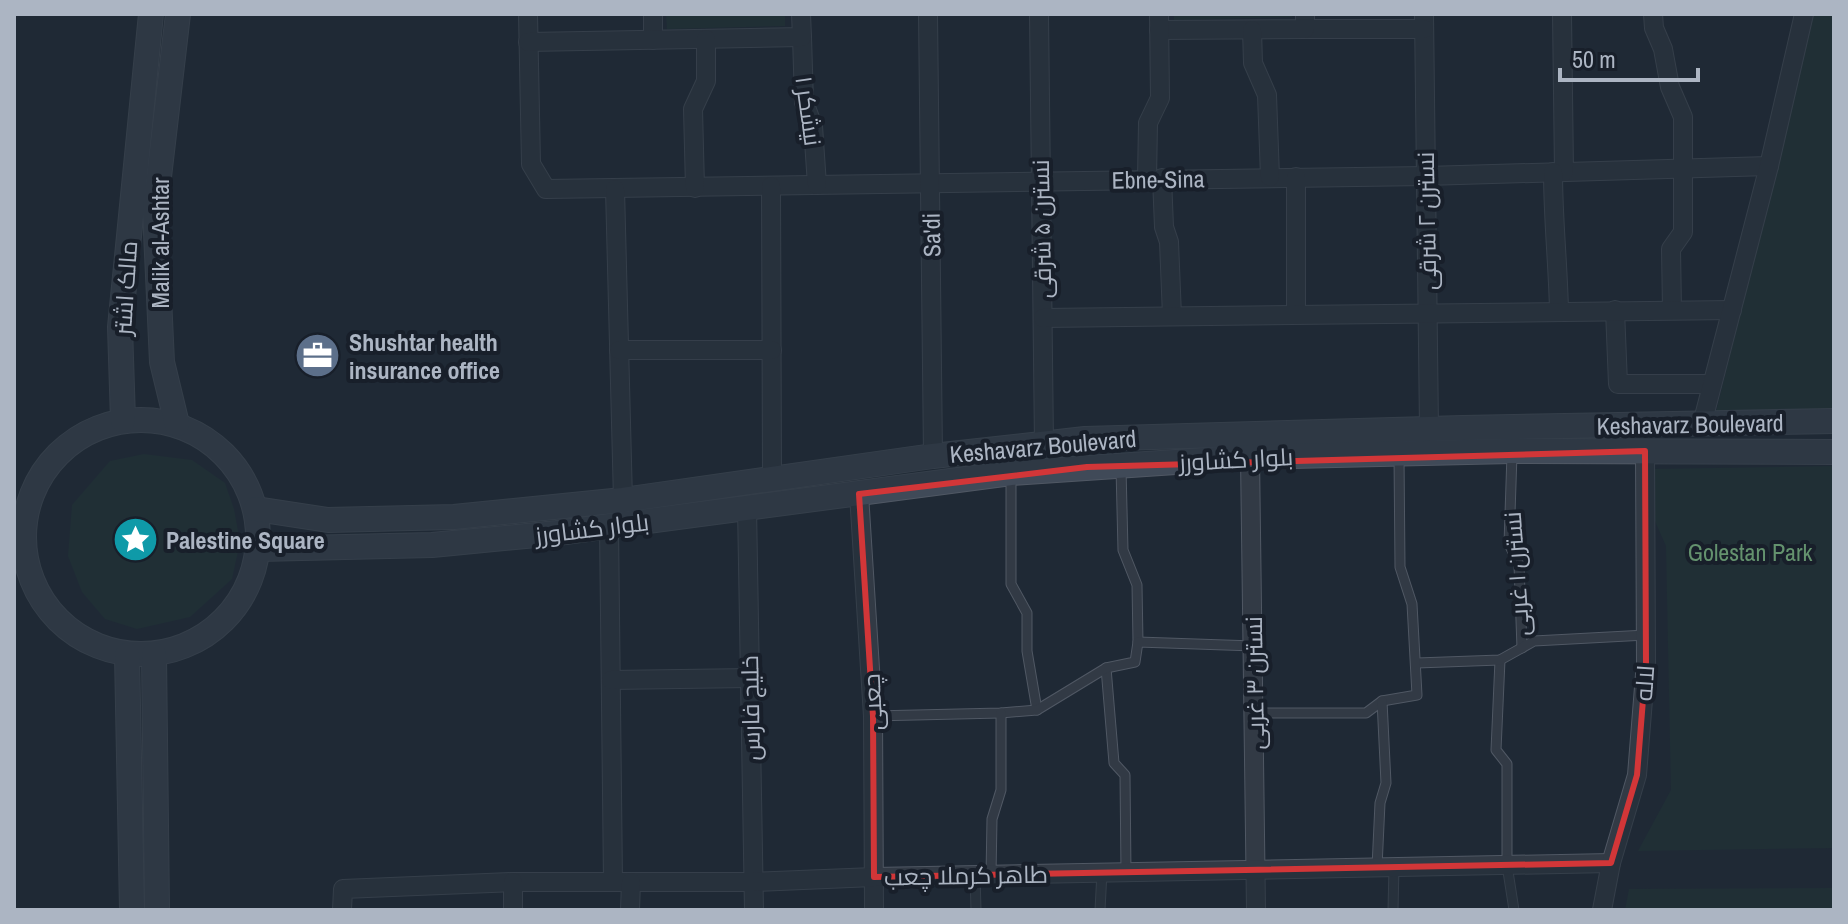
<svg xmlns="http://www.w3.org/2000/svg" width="1848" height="924" viewBox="0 0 1848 924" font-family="'Archivo Narrow',Cairo,sans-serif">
<rect width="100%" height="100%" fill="#1f2935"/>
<!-- green -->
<g fill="#223637">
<path d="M666,14H785V26L667,29Z"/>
<path d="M1174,14H1292V17L1174,20Z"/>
<path d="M1814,14H1834V409L1716,412Z"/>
<path d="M144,454L192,460L225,483L234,509L240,542L232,579L190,617L137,629L105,619L82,592L68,556L72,505L110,461Z"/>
<path d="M1834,466V848L1638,851L1671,790L1666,546L1651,512V469Z"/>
<path d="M1834,888V910H1625L1629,889Z"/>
</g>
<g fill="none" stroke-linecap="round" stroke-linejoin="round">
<defs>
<g id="lane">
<path d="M1512,454L1509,544L1519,565L1522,648"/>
<path d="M1121,468L1123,550L1137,585L1138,642"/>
<path d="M1011,474V584L1027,613V651L1037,710"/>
<path d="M1500,660L1496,750L1507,764V865L1514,910"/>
<path d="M1417,663L1500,660L1534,641L1646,635"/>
<path d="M1106,668L1114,763L1125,775L1126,872"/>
<path d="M1255,713H1366L1382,701L1417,695L1412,604L1400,567L1399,456"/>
<path d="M873,716L1001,713L1037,710L1106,668L1135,662L1138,642L1254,646"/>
<path d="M1377,867L1380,803L1386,783L1382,701"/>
<path d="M975,875L976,910"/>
<path d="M991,875L992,819L1001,790V713"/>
<path d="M1100,910L1102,872"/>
<path d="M1393,910L1394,867"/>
</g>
<g id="street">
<path d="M528,14L531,164L546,189L1426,176L1769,166"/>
<path d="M653,14V40"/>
<path d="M928,14L933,456"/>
<path d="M1039,14L1044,444"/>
<path d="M1424,14L1429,429"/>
<path d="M1562,14L1564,172"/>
<path d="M1653,14L1654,28L1663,49L1670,87L1683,117V232L1671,249L1672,310"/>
<path d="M1305,29H1424"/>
<path d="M1159,30L1305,29V14"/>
<path d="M1252,30L1253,63L1267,95L1270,177"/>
<path d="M802,37L804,102L813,126L817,185"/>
<path d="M528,42L802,37L801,14"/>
<path d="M1553,172C1553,219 1558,264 1559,311"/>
<path d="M1296,177V314"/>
<path d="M1162,178L1164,227L1169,242L1172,316"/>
<path d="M1147,179L1148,123L1160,98L1159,14"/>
<path d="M771,186L772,479"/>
<path d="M695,188L693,109L706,81V39"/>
<path d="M615,189L623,500"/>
<path d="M1615,310L1618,384H1712"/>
<path d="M1043,318L1732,310"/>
<path d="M619,350H772"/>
<path d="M1702,424L1769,166L1804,14"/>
<path d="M1250,457L1256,910"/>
<path d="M859,494L873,716L874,910"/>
<path d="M747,507L754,910"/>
<path d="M609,526L613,882"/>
<path d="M611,680L750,678"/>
<path d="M342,910L343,889L513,882H753L874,877L1611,863"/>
<path d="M513,910V882"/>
<path d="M630,910L631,882"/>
<path d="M1602,910L1611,863L1637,775L1646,662L1645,451"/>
</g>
<g id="secondary">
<circle cx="141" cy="537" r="117"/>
<path d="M123,420L120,327L151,14"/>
<path d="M177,424L162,362L155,211L178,14"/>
<path d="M256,509L328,520L454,517L623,500L933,456L1085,439L1463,428L1834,421"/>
<path d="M259,549L432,545L557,533L1011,473L1250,457L1512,451L1834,452"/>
<path d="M127,655L132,910"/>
<path d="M154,655L157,910"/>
</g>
</defs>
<!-- lane casing -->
<use href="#lane" stroke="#505864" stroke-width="11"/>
<!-- street casing -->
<use href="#street" stroke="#505864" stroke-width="20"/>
<!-- secondary casing -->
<use href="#secondary" stroke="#505864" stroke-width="26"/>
<!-- lane -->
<use href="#lane" stroke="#323a45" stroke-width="9"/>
<!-- street -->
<use href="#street" stroke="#323a45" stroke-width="18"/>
<!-- secondary -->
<use href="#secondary" stroke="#404a58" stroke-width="24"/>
</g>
<!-- marked area -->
<path d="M0 0H1848V924H0ZM1645,451L1646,662L1637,775L1611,863L874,877L873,716L859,494L1087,467Z" fill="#1f2935" fill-opacity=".55" fill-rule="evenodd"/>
<path fill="none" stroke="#d23638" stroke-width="6" stroke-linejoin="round" d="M1645,451L1646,662L1637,775L1611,863L874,877L873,716L859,494L1087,467Z"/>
<!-- icons -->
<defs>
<symbol id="office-disc" viewBox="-11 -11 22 22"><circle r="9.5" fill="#5c6f8a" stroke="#181f2a"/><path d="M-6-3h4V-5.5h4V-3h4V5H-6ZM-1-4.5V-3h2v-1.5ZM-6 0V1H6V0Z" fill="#fff"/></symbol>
<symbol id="sight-disc" viewBox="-11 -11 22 22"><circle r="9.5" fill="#0f9aa8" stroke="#181f2a"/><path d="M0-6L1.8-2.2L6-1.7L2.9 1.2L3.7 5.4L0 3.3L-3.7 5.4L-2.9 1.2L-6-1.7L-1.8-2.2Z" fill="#fff"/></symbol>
</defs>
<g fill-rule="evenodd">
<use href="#office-disc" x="292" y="330" width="51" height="51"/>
<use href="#sight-disc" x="110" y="514" width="51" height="51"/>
</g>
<g text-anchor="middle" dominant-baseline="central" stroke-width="8" stroke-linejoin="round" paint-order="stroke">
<!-- street labels -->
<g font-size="24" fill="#acb5c3" stroke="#181f2a">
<text transform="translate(809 111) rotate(82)">نیشکر ۱</text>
<text transform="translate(1158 179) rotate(-1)">Ebne-Sina</text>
<text transform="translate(1426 221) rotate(-91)">نسترن ۲ شرقی</text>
<text transform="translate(1041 229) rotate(-91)">نسترن ۵ شرقی</text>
<text transform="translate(931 235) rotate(-91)">Sa'di</text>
<text transform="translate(160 243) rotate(-90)">Malik al-Ashtar</text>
<text transform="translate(125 288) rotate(-86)">مالک اشتر</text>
<text transform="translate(1690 424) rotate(-1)">Keshavarz Boulevard</text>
<text transform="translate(1043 446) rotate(-5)">Keshavarz Boulevard</text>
<text transform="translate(1236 459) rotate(-3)">بلوار کشاورز</text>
<text transform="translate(592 528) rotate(-7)">بلوار کشاورز</text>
<text transform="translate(1516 574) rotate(-94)">نسترن ۱ غربی</text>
<text transform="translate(1254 683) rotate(-91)">نسترن ۳ غربی</text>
<text transform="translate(1644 683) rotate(-86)">لاله</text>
<text transform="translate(872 702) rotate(-93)">چعبی</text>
<text transform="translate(750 708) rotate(-91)">خلیج فارس</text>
<text transform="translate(966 875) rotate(-1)">طاهر کرملا چعب</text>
</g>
<!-- poi labels -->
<g font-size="24" font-weight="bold" fill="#acb5c3" stroke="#181f2a" text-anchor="start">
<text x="349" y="342">Shushtar health<tspan x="349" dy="28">insurance office</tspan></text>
<text x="166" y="540">Palestine Square</text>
</g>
<!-- park labels -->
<g font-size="24" fill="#64926e" stroke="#181f2a">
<text x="1750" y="552">Golestan Park</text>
</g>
</g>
<!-- border -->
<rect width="1848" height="924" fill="none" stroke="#acb5c3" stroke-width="32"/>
<!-- scale -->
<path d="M1560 68v12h138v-12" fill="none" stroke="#acb5c3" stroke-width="4"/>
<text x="1572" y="68" font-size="24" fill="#acb5c3" stroke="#181f2a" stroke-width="6" paint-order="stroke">50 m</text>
</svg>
